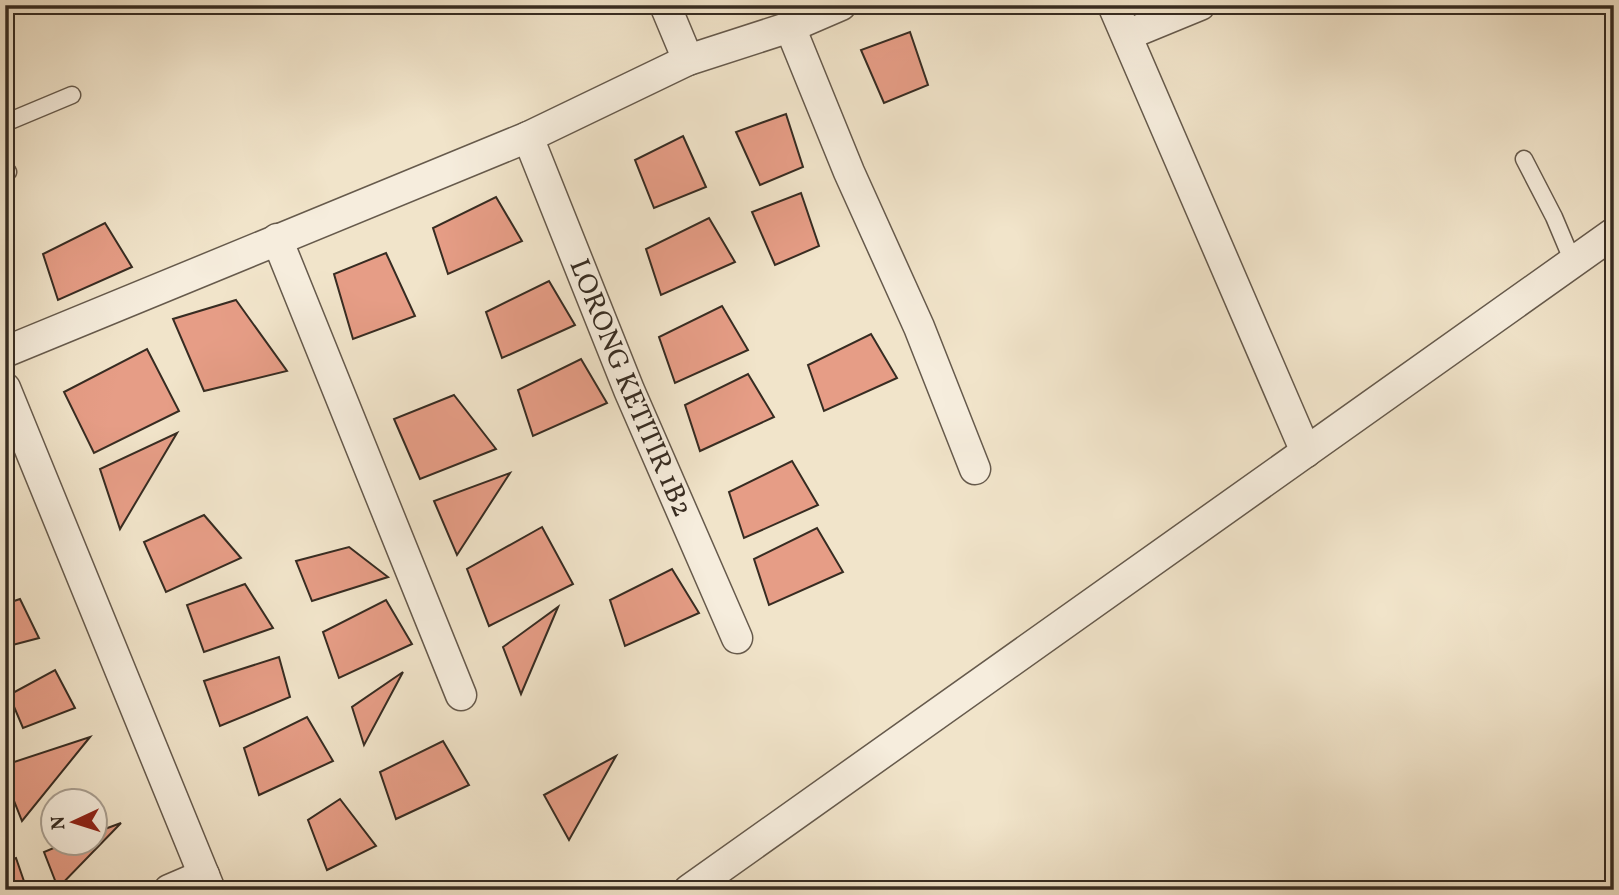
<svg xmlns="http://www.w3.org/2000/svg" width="1619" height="895" viewBox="0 0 1619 895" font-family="Vollkorn,serif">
<rect width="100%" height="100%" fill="#f1e4ca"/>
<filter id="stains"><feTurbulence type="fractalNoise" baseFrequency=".00286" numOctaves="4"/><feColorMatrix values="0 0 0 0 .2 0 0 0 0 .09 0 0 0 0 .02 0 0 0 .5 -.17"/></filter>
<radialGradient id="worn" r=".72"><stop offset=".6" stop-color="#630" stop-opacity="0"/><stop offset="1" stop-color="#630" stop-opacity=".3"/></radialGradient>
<!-- building -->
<g fill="#e69d86" stroke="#372c22" stroke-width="2">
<path d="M910,32L928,85L884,103L861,50Z"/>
<path d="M786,114L803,167L760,185L736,132Z"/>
<path d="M683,136L706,187L654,208L635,160Z"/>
<path d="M801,193L819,246L775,265L752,212Z"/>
<path d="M496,197L522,241L448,274L433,228Z"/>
<path d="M709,218L735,262L661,295L646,249Z"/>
<path d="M105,223L132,267L58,300L43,254Z"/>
<path d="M386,253L415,316L353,339L334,274Z"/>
<path d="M549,281L575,325L502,358L486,312Z"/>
<path d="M236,300L287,371L204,391L173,319Z"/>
<path d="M722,306L748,350L675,383L659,337Z"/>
<path d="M871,334L897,378L824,411L808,365Z"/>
<path d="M147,349L179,411L94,453L64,392Z"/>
<path d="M581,359L607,403L533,436L518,390Z"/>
<path d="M748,374L774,417L700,451L685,405Z"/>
<path d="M454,395L496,449L420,479L394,419Z"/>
<path d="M177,433L120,529L100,469Z"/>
<path d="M792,461L818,505L744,538L729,492Z"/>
<path d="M510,473L457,555L434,501Z"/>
<path d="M204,515L241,558L166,592L144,542Z"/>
<path d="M542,527L573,584L489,626L467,569Z"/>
<path d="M817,528L843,572L769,605L754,559Z"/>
<path d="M349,547L388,577L312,601L296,561Z"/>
<path d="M672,569L699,613L625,646L610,600Z"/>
<path d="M245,584L273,628L204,652L187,605Z"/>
<path d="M20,599L39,638L5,647V604Z"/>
<path d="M386,600L412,644L339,678L323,632Z"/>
<path d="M558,607L521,694L503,647Z"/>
<path d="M279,657L290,697L220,726L204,681Z"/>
<path d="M55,670L75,708L23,728L9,695Z"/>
<path d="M403,672L364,745L352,707Z"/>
<path d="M307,717L333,761L259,795L244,748Z"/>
<path d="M90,737L22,821L5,778V765Z"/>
<path d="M443,741L469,785L396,819L380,772Z"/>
<path d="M616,756L569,840L544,795Z"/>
<path d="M340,799L376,846L327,870L308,820Z"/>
<path d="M121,823L58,888L44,852L68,842H94V833Z"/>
<path d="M16,858L27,890H5V862Z"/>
</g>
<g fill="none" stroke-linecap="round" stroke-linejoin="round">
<defs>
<g id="lane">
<path d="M5,123L72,95"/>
<path d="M1524,159L1554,217L1573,262"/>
<path d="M5,173L8,172"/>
</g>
<g id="street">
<path d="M665,5L688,60"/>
<path d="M1113,5L1306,452"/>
<path d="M790,27L849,172L919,327L975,469"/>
<path d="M1127,35L1200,5"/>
<path id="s1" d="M528,137L629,390L737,638"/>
<path d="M277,239L461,695"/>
<path d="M5,352L528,137L688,60L790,27L841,5"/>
<path d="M5,388L210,890"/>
<path d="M169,890L204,875"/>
<path d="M689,890L1614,233"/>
</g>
</defs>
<!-- lane casing -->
<use href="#lane" stroke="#665a4c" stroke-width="19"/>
<!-- street casing -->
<use href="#street" stroke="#665a4c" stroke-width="33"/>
<!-- lane -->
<use href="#lane" stroke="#f6eddd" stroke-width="16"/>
<!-- street -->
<use href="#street" stroke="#f6eddd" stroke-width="30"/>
</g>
<g text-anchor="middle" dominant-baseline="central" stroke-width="7" stroke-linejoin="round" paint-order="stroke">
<!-- street labels -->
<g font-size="28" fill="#372c22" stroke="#f6eddd">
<text stroke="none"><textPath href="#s1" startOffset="271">LORONG KETITIR 1B2</textPath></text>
</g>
</g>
<!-- margin -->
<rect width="1619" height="895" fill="none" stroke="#f1e4ca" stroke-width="28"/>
<rect x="7" y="7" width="1605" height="881" fill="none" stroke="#372c22" stroke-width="3.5"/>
<rect x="14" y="14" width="1591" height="867" fill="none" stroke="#372c22" stroke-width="2"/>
<!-- north arrow -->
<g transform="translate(74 822) rotate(266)"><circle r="33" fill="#f6eddd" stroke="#aaa092" stroke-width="2"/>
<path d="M0-5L12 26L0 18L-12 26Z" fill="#8f2418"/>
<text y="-10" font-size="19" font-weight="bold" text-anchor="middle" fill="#372c22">N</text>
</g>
<rect width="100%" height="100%" filter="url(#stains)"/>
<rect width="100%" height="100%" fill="url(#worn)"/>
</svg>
